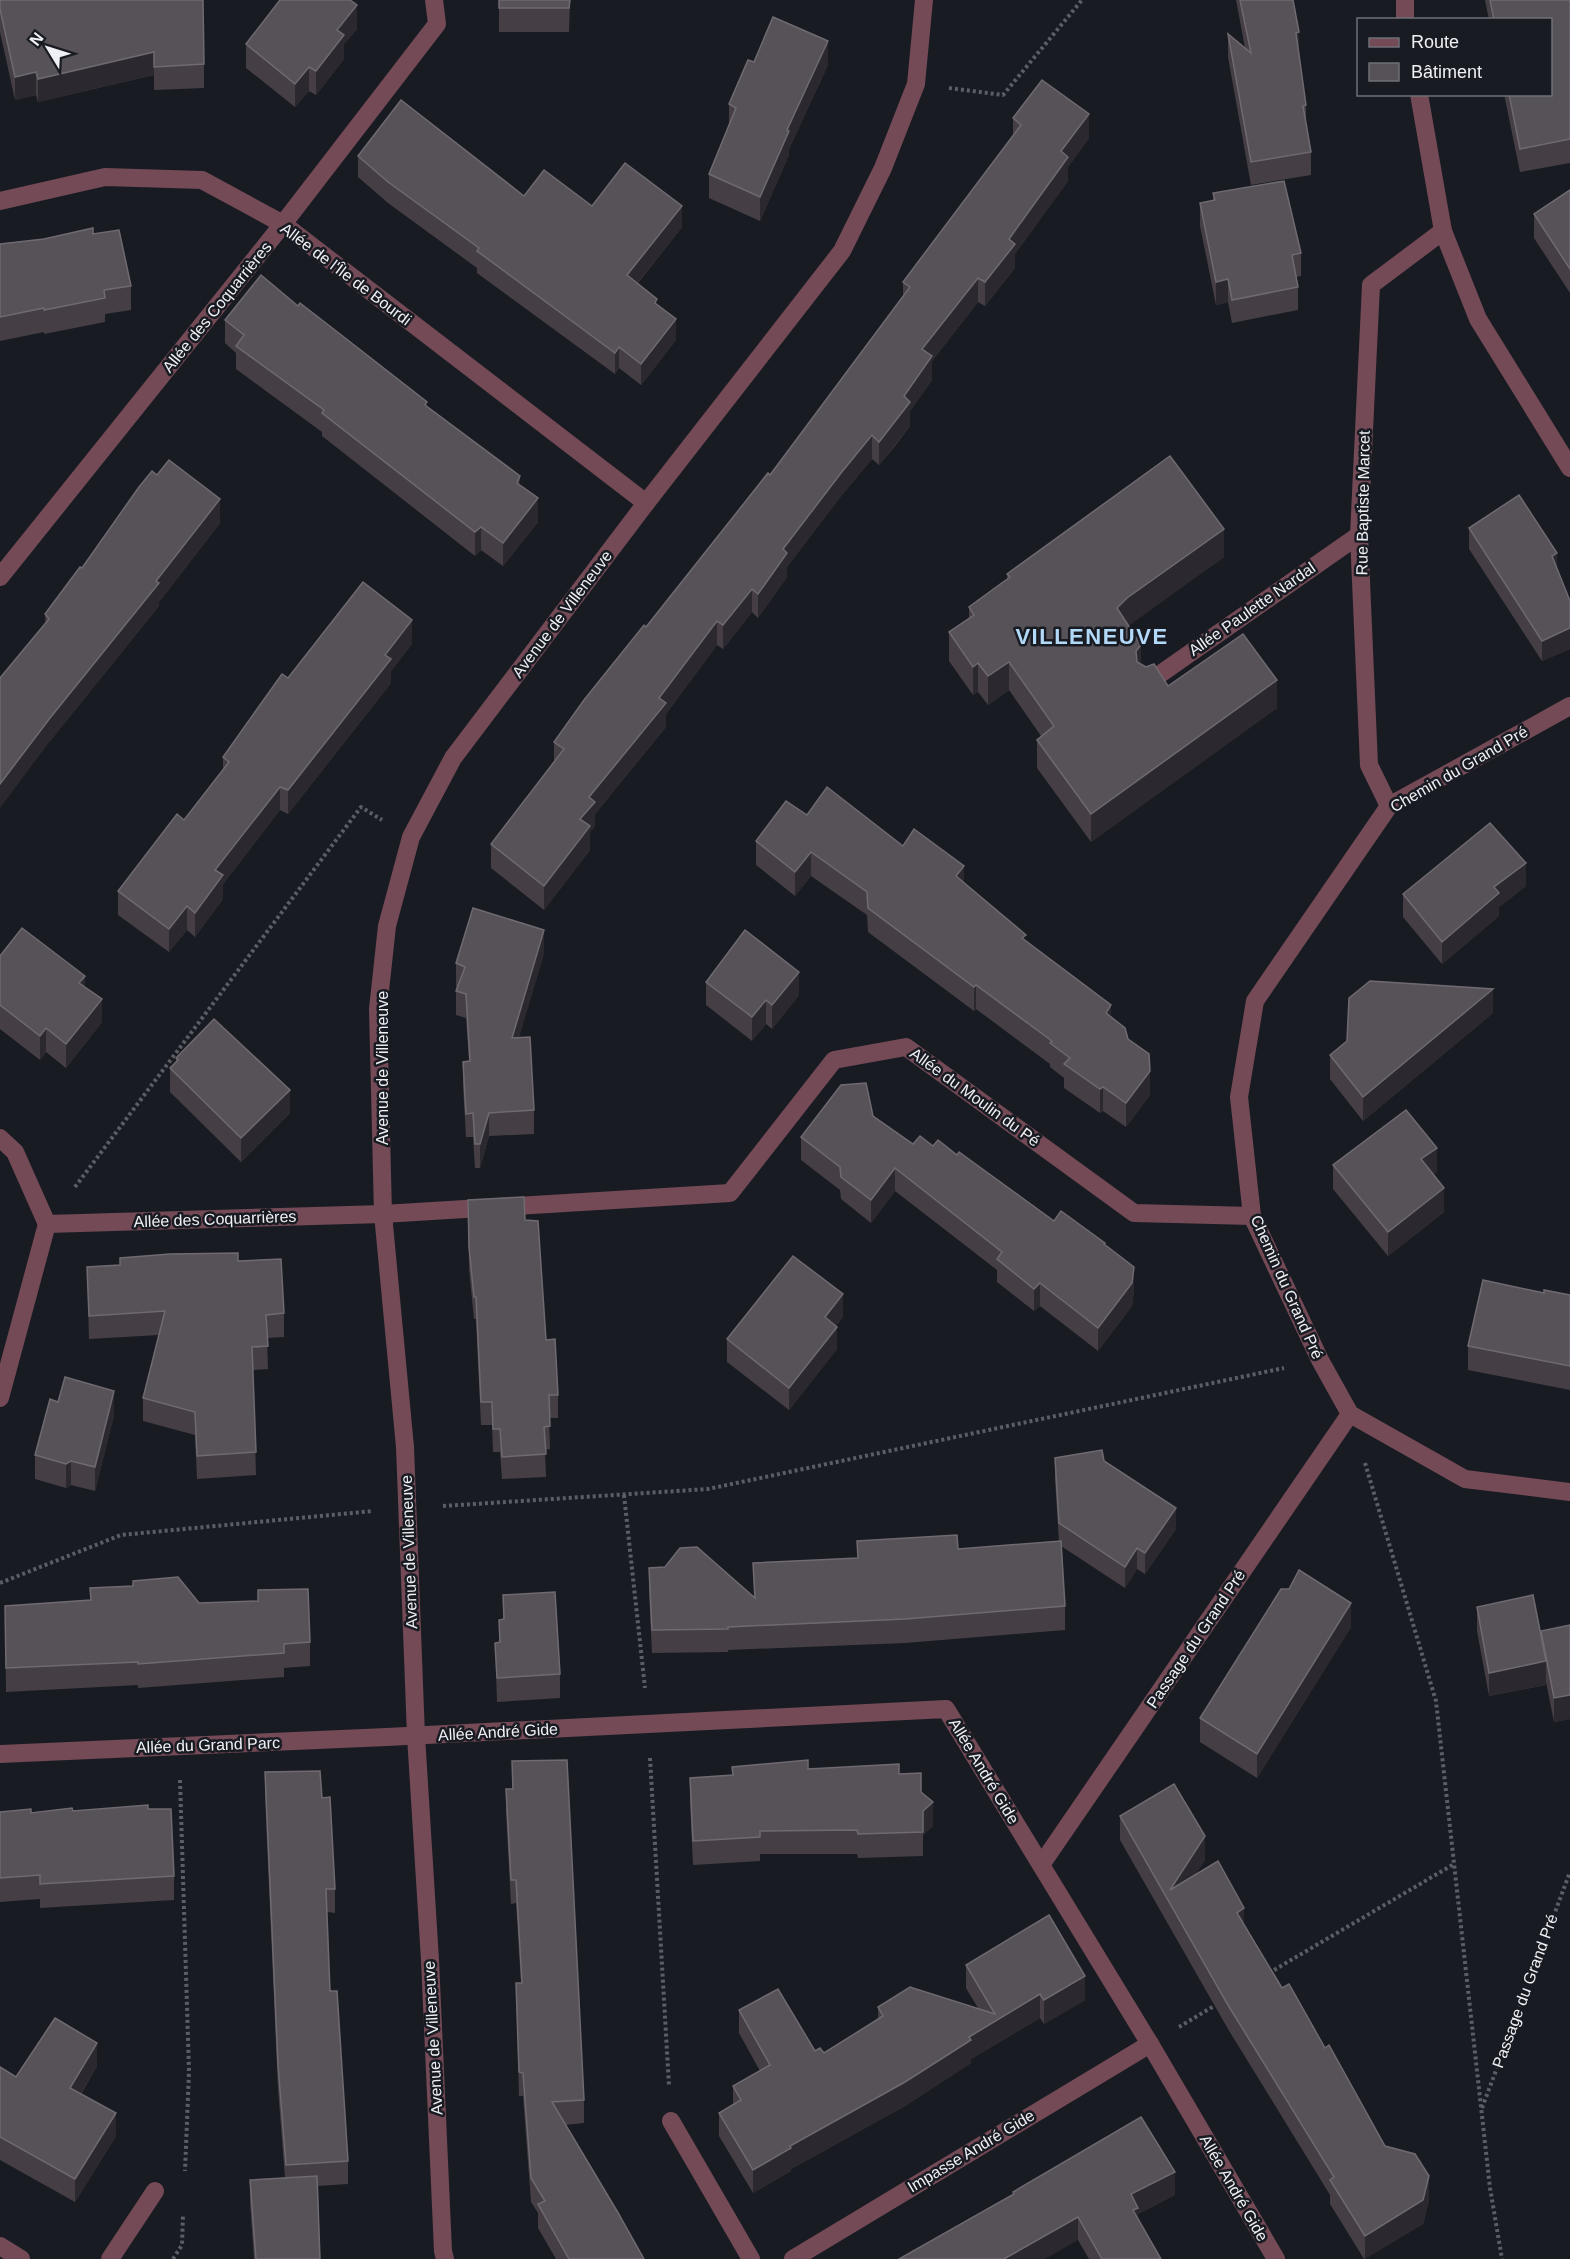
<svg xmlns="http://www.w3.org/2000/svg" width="1570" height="2259" viewBox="0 0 1570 2259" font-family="Arial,sans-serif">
<rect width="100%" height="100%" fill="#191b23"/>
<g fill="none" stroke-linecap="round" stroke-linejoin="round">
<!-- path -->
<g stroke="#5c5e65" stroke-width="4" stroke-dasharray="3 3" stroke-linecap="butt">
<path d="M949,88L1003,95L1082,0"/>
<path d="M75,1187L361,807L382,820"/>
<path d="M1365,1463L1436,1701L1490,2188L1502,2259"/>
<path d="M624,1495L645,1688"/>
<path d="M443,1506L708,1489L1284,1368"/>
<path d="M0,1583L121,1535L373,1511"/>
<path d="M650,1758L669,2086"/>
<path d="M180,1780L189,2071L185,2171"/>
<path d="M1269,1973L1454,1864"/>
<path d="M1179,2027L1219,2003"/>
<path d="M1482,2108L1570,1872"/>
<path d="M173,2259L182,2245L183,2214"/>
</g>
<!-- minor -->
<g stroke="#734a55" stroke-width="18">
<path d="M1405,0V20"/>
<path d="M1419,94L1443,231L1478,319L1570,468"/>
<path d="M0,201L105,177L202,180L283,224L646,503"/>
<path d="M0,577L283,224L437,24L434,0"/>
<path d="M1146,684L1359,535"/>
<path d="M1570,706L1389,806L1255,1001L1239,1097L1252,1216L1320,1360L1350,1414L1465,1479L1570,1492"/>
<path d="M1389,806L1369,765L1359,535L1371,285L1443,231"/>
<path d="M0,1138L15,1152L47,1224L383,1214L730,1193L834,1060L906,1047L1134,1213L1252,1216"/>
<path d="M0,1398L47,1224"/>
<path d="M0,1754L387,1737L946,1709L1150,2044L1276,2259"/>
<path d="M1041,1865L1350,1414"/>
<path d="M671,2121L751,2259"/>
<path d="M0,2246L21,2259"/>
<path d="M110,2259L155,2191"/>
<path d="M445,2259L443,2251L430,1960L416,1736L405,1447L383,1214L378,1009L387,926L411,837L453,758L646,503L842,251L883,168L916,84L924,0"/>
<path d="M793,2259L1150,2044"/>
</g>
</g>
<!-- wall -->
<g fill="#453e45">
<path d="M0,0L204,64V88L154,90V75L38,102L36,95L15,100L0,32Z"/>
<path d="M499,0H570L569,32H499Z"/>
<path d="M1236,0H1293L1299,55L1306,105V126L1311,152V175L1251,185L1228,57V34L1245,48Z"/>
<path d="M1485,0H1570V163L1520,172L1504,94H1551V20H1489Z"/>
<path d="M357,29L344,44V59L316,95L309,91L295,107L246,68V44Z"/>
<path d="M754,62L828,65L789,149V155L760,221L709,198V174L729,125V104Z"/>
<path d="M1013,118L1089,138L1068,167V181L1015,254V268L985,306L978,302L932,361V380L910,411V426L895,446L879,465L872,459L841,496L787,567V577L758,618L752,612L723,649L717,645L666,714V727L595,814V826L590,832V850L544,910L491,868V844L554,762V742L770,475L903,296V282L1013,136Z"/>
<path d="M358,156L524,196L592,206L682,227L638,283L657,305L676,340L641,385L619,368L615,374L477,273V268L388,203L358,177Z"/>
<path d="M1570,190V293L1534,238V214Z"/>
<path d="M1213,193L1301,253V276L1296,277L1298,287V310L1232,323L1228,302L1216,305L1200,226V203L1213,200Z"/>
<path d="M93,234L131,286V310L105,314V322L44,334V332L0,341V244Z"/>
<path d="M298,306L427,406L520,485L538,522L503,566L481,550L475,556L322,436V432L236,369V353L225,343V320Z"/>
<path d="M220,523L159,602V606L50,741L45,614L82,568Z"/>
<path d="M1469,528L1557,570L1570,601V649L1542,661L1469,549Z"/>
<path d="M1224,557L1128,625L1141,664L1168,686L1277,708L1091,842L1037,768V740L1041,736L1009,690L988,705L978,692L973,695L949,661V632L969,619V607L1007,579V574Z"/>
<path d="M412,644L391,671V683L288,814L280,810L223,884V899L195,937L187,930L169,952L118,915V891L184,820L223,770V757L288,678Z"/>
<path d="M807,815L903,846L964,883L1026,942L1111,1018L1128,1039L1150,1095L1126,1127L1103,1111L1100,1113L1064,1088V1078L1050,1067V1064L976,1009L974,1011L868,932L867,915L811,876L795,896L756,865V841Z"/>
<path d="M1526,886L1499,907V916L1442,964L1403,917V894Z"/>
<path d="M544,953L519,1037L534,1110V1134L489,1136L480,1168H475L473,1137H466L463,1086V1062L469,1061L466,1018L456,1015V991L458,988L456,987V963Z"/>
<path d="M0,956L85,987L102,1022L66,1068L46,1052L40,1060L0,1029Z"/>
<path d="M706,982L799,995L772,1029L766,1024L752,1041L706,1005Z"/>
<path d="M1493,1013L1363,1121L1330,1079V1055L1347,1041Z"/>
<path d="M176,1058L290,1113L241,1162L170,1092V1068L176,1063Z"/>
<path d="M873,1116L913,1144L933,1146L957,1155L1054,1221L1105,1245L1134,1290L1132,1306L1098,1351L1040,1306L1034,1311L997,1282V1270L895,1191L871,1223L841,1199L840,1190L801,1160V1137Z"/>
<path d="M1333,1165L1437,1172L1433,1174L1444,1212L1388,1256L1333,1189Z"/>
<path d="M468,1200L525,1220L546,1340L558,1395V1418H549L550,1449L545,1450L546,1477L502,1479L500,1452H493L492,1425H481L476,1319H474L469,1269Z"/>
<path d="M238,1261L284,1313V1337L267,1338L268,1369L253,1370L256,1475L197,1479L195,1435L143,1421V1398L159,1335L89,1339L87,1267Z"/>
<path d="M1544,1293L1570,1295V1390L1468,1370V1346Z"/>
<path d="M843,1317L836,1326L837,1349L789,1410L727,1362V1339Z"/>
<path d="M58,1402L114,1415L95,1491L71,1485L66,1488L35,1479V1455Z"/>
<path d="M1055,1458L1104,1461L1176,1529L1145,1574L1137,1569L1125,1588L1061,1546L1065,1606V1630L905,1643L728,1650V1652L652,1653L649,1592V1568L754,1597L753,1563L857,1558V1541L958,1549L1059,1542L1055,1479Z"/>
<path d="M90,1588L199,1603L310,1642V1666L284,1668V1677L138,1688V1685L6,1692L5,1606L90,1600Z"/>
<path d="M503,1595L560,1674V1698L497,1702L495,1643L499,1642V1620L503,1619Z"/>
<path d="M1477,1607L1541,1634L1570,1625V1719L1554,1722L1546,1682V1685L1489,1696L1477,1631Z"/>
<path d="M1351,1627L1257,1778L1200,1742V1718Z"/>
<path d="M512,1761L584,2100V2123L565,2125L644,2259H556L538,2228V2213L531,2202L523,2096H519L516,1983H521L516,1903L511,1904L506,1813V1789H512Z"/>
<path d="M732,1767L808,1769L899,1774L921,1792L933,1826L923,1835V1856L858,1858L857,1854H760V1861L693,1865L690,1802V1778L732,1776Z"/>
<path d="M265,1772L322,1798L335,1889V1913L327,1912L330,1991L348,2161V2184L318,2186L320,2259H254L250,2203V2180L285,2178L278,2089L265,1796Z"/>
<path d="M148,1809L174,1876V1900L40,1908V1899L0,1902V1812L31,1813Z"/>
<path d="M1120,1816L1205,1860L1195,1875L1244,1924L1282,1988L1325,2048L1385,2146L1429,2200L1423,2224L1364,2259L1330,2204V2195L1228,2029L1120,1840Z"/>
<path d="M966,1965L1085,2000L1044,2024L1040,2018L971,2059V2063L905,2106L791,2169V2171L753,2193L719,2136V2113L733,2104V2086L760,2071L739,2033V2010L815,2051L824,2053L878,2019V2007L978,2008L966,1988Z"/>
<path d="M97,2066L81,2094L116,2136L75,2202L0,2160V2067L16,2077Z"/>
<path d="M1013,2192L1175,2195L1138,2214V2218L1161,2259H1089L1078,2240L1013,2195Z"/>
</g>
<!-- shaded-wall -->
<g fill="#2c2830">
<path d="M357,5V29L344,44V59L316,95V71L337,30Z"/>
<path d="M1299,32V55L1296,33Z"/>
<path d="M828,41V65L789,149V155L760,221V197L787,130Z"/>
<path d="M154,52V75L38,102V79Z"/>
<path d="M309,67V91L295,107V84Z"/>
<path d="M36,72V95L15,100V77Z"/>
<path d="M1089,114V138L1068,167V181L1015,254V268L985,306V282L1009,239L1061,151Z"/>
<path d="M682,206V227L627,296V275Z"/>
<path d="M978,278V302L932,361V380L910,411V426L879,465V442L904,396L922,349Z"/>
<path d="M1228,279V302L1216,305V282Z"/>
<path d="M676,319V340L641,385V364Z"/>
<path d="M619,347V368L615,374V353Z"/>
<path d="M872,435V459L841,496L787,567V577L758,618V594L783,549L841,473Z"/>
<path d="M520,476V499L517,483Z"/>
<path d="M538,498V522L503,566V543Z"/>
<path d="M220,499V523L159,602V606L50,741L0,808V784L50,718Z"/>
<path d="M481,527V550L475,556V532Z"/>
<path d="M1224,529V557L1127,627L1117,608L1127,598Z"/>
<path d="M1557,553V574L1552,556Z"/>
<path d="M752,589V612L723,649V625Z"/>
<path d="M412,620V644L391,671V683L288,814V790L385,655Z"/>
<path d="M717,621V645L666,714V727L595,814V826L590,832V850L544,910V886L580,819L589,797L659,698Z"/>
<path d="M1570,628V649L1542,661V641Z"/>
<path d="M1141,645V673L1136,680V651Z"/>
<path d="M1009,662V690L988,705V676Z"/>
<path d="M978,663V692L973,695V667Z"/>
<path d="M1277,680V708L1091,842V814Z"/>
<path d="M280,787V810L223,884V899L195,937V913L215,870Z"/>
<path d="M811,852V876L795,896V872Z"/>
<path d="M1526,863V886L1499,907V916L1442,964V942L1494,887Z"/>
<path d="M964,866V890L956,876Z"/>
<path d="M187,906V930L169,952V929Z"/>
<path d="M544,930V953L512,1061V1038Z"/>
<path d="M799,972V995L772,1029V1005Z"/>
<path d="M85,976V1000L79,983Z"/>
<path d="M976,985V1009L974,1011V987Z"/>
<path d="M1493,989V1013L1363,1121V1097Z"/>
<path d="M102,999V1022L66,1068V1044Z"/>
<path d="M766,1000V1024L752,1041V1017Z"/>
<path d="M1111,1005V1028L1106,1013Z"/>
<path d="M46,1028V1052L40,1060V1036Z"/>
<path d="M1150,1071V1095L1126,1127V1103Z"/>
<path d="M1103,1087V1111L1100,1113V1089Z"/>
<path d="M290,1090V1113L241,1162V1138Z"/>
<path d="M489,1113V1136L480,1168V1144Z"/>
<path d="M1437,1148V1172L1421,1183V1159Z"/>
<path d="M895,1168V1191L871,1223V1200Z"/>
<path d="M1444,1188V1212L1388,1256V1232Z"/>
<path d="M1134,1267V1290L1132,1306L1098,1351V1328Z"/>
<path d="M1040,1283V1306L1034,1311V1289Z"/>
<path d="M843,1294V1317L825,1339V1317Z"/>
<path d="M837,1327V1349L789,1410V1388Z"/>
<path d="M114,1391V1415L95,1491V1467Z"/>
<path d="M71,1461V1485L66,1488V1464Z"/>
<path d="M1176,1508V1529L1145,1574V1553Z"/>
<path d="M1137,1548V1569L1125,1588V1567Z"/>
<path d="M1351,1603V1627L1257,1778V1754Z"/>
<path d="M1546,1661V1685L1489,1696V1673Z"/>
<path d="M1570,1695V1719L1554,1722V1698Z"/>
<path d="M933,1802V1826L923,1835V1856V1811Z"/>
<path d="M1205,1836V1860L1173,1909L1170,1890Z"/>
<path d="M1244,1908V1932L1237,1913Z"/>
<path d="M1085,1976V2000L1044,2024V2000Z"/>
<path d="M1040,1994V2018L971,2059V2063L905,2106L791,2169V2171L753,2193V2170L969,2037Z"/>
<path d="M97,2043V2066L70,2111V2088Z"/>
<path d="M116,2113V2136L75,2202V2179Z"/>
<path d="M1175,2172V2195L1138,2214V2231L1133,2234L1131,2194Z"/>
<path d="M1429,2176V2200L1423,2224L1365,2259V2236Z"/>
<path d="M1078,2217V2240L1045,2259H1004Z"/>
</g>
<!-- building -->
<g fill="#575158" stroke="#6f6a71" stroke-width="1.5">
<path d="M0,0H203L204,64L154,67V52L38,79L36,72L15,77L0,9Z"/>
<path d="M280,0H350L357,5L337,30L344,35L316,71L309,67L295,84L246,44Z"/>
<path d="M499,0H570L569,8H499Z"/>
<path d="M1240,0H1293L1299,32L1296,33L1306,105L1303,106L1311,152L1251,162L1228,34L1251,53Z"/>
<path d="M1490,0H1570V139L1520,149L1509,94H1551V20H1494Z"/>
<path d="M773,17L828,41L787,130L789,131L760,197L709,174L736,108L729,104L748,60L754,62Z"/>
<path d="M1042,80L1089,114L1061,151L1068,157L1009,239L1015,244L985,282L978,278L922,349L932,356L904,396L910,402L879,442L872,435L841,473L783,549L787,553L758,594L752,589L723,625L717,621L659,698L666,703L589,797L595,802L580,819L590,826L544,886L491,844L564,749L554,742L584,700L644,625L646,627L768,473L770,475L910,287L903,282L1021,125L1013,118Z"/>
<path d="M401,100L524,196L544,170L592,206L625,163L682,206L627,275L657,299L655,303L676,319L641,364L619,347L615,353L477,251L479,248L388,182L358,156Z"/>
<path d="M1284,181L1301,253L1292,255L1298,287L1232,300L1228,279L1216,282L1200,203L1215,200L1213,193Z"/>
<path d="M1570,190V269L1534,214Z"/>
<path d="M93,228V234L119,230L131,286L104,290L105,298L44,310V308L0,317V244L44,239Z"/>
<path d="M261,275L298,306L300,303L340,334L427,402L425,405L520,476L517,483L538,498L503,543L481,527L475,532L322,413L324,410L236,346L244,335L225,320Z"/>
<path d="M1170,456L1224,529L1127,598L1117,608L1141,645L1136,651L1137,662L1146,667L1154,664L1168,686L1243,634L1277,680L1091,814L1037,740L1054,726L1009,662L988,676L978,663L973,667L949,632L974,615L969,607L1010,577L1007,574Z"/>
<path d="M169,460L220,499L156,581L159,583L50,718L0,784V678L49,619L45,614L80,567L82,568L139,487L152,471L157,475Z"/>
<path d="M1519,495L1557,553L1552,556L1570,601V628L1542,641L1469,528Z"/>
<path d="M363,582L412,620L385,655L391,659L288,790L280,787L215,870L223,875L195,913L187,906L169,929L118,891L177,814L184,820L229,762L223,757L282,674L288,678Z"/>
<path d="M827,787L903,846L914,829L964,866L956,876L1026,935L1022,938L1111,1005L1106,1013L1125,1028L1128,1039L1149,1054L1150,1071L1126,1103L1103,1087L1100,1089L1064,1064L1070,1058L1050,1043L1052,1041L976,985L974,987L868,908L867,892L811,852L795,872L756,841L786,801L807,815Z"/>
<path d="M1490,823L1526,863L1494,887L1499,893L1442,942L1403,894Z"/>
<path d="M473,908L544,930L512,1038L530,1037L534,1110L489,1113L480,1144H475L473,1113L466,1114L463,1062L470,1061L466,994L456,991L465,967L456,963Z"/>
<path d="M22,928L85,976L79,983L102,999L66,1044L46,1028L40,1036L0,1005V956Z"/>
<path d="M745,930L799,972L772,1005L766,1000L752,1017L706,982Z"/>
<path d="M1370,981L1493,989L1363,1097L1330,1055L1347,1041L1349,998Z"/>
<path d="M214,1019L290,1090L241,1138L170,1068L178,1060L176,1058Z"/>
<path d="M866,1083L873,1116L913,1144L920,1136L933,1146L938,1140L957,1155L959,1152L1054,1221L1061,1211L1105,1243L1104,1244L1134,1267L1132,1283L1098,1328L1040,1283L1034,1289L997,1259L1002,1252L895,1168L871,1200L841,1177L840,1167L801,1137L841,1085Z"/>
<path d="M1406,1110L1437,1148L1421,1159L1444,1188L1388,1232L1333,1165Z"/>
<path d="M524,1197L525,1220L538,1221L546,1340L555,1339L558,1395H549L550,1426L544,1427L546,1454L502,1457L500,1429H493L492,1402H481L476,1297H474L469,1247L468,1200Z"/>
<path d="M238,1253V1261L281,1259L284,1313L266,1315L268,1346L252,1347L256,1452L197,1456L195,1412L143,1398L165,1311L89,1316L87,1267L120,1265V1258L170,1254Z"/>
<path d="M793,1256L843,1294L825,1317L837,1327L789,1388L727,1339Z"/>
<path d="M1483,1280L1544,1293V1290L1570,1295V1366L1468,1346Z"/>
<path d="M65,1377L114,1391L95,1467L71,1461L66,1464L35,1455L50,1399L58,1402Z"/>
<path d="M1102,1450L1104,1461L1176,1508L1145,1553L1137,1548L1125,1567L1059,1523L1055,1458Z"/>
<path d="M957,1535L958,1549L1061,1541L1065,1606L905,1619L728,1627V1629L652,1630L649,1568L665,1567L680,1548L697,1547L755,1598L753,1563L858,1558L857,1541Z"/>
<path d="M1299,1570L1351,1603L1257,1754L1200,1718L1281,1589H1289Z"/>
<path d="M178,1577L199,1603L258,1601V1590L308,1589L310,1642L284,1644V1653L138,1664V1662L6,1668L5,1606L91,1600L90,1588L133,1586V1581Z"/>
<path d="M555,1592L560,1674L497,1678L495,1643L500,1642L499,1620L504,1619L503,1595Z"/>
<path d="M1533,1595L1546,1661L1489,1673L1477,1607Z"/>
<path d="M1570,1625V1695L1554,1698L1541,1631Z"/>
<path d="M567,1760L584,2100L552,2102L617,2211L644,2259H569L538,2204L545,2201L531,2178L523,2073L519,2072L516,1983H522L516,1880H511L506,1789H513L512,1761Z"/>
<path d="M808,1760V1769L899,1764V1774L921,1773V1792L933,1802L923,1811V1832L858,1834L857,1830L760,1831V1837L693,1841L690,1778L733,1775L732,1767Z"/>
<path d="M320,1771L322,1798L330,1797L335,1889H326L329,1966L330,1991H337L348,2161L286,2165L278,2065L265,1772Z"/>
<path d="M1174,1784L1205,1836L1170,1890L1218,1861L1244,1908L1237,1913L1282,1988L1289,1984L1325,2048L1329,2045L1385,2146L1415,2154L1429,2176L1423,2200L1365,2236L1330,2180L1334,2177L1228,2005L1120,1816Z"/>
<path d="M148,1805V1809H171L174,1876L40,1884V1875L0,1878V1812L31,1809V1813L72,1808L73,1811Z"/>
<path d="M1049,1915L1085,1976L1044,2000L1040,1994L969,2037L971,2040L905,2082L790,2146L791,2148L753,2170L719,2113L741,2100L733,2086L770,2065L739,2010L778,1989L815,2051L820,2048L824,2053L883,2016L878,2007L910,1987L995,2014L966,1965Z"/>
<path d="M55,2018L97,2043L70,2088L116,2113L75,2179L0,2137V2067L16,2077Z"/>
<path d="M1141,2117L1175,2172L1131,2194L1138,2208L1133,2210L1161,2259H1102L1078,2217L1004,2259H899L1014,2194L1013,2192Z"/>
<path d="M317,2176L320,2259H256L250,2180Z"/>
</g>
<g text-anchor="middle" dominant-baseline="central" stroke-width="5" stroke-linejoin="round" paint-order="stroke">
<!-- street labels -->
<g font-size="16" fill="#eff0f6" stroke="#191b23">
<text transform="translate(346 274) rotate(37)">Allée de l'Île de Bourdi</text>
<text transform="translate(217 307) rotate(-51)">Allée des Coquarrières</text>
<text transform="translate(1363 503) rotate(-89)">Rue Baptiste Marcet</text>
<text transform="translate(1252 609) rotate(-35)">Allée Paulette Nardal</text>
<text transform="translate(562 614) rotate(-53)">Avenue de Villeneuve</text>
<text transform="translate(1459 769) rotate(-30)">Chemin du Grand Pré</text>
<text transform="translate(382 1068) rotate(-90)">Avenue de Villeneuve</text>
<text transform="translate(975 1097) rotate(36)">Allée du Moulin du Pé</text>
<text transform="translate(215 1219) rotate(-2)">Allée des Coquarrières</text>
<text transform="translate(1287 1287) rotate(66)">Chemin du Grand Pré</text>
<text transform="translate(409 1552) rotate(-92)">Avenue de Villeneuve</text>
<text transform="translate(1196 1639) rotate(-56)">Passage du Grand Pré</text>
<text transform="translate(498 1732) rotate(-3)">Allée André Gide</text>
<text transform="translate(208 1745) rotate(-2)">Allée du Grand Parc</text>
<text transform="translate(984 1771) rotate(59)">Allée André Gide</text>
<text transform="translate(1525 1991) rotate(-70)">Passage du Grand Pré</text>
<text transform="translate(433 2038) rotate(-93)">Avenue de Villeneuve</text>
<text transform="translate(971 2151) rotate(-31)">Impasse André Gide</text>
<text transform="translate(1234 2188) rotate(60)">Allée André Gide</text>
</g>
<!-- district labels -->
<g font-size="22" font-weight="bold" letter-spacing="1.5" fill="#b2d9f8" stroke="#191b23">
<text x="1092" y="636">VILLENEUVE</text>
</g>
</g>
<!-- legend -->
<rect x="1357" y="18" width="195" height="78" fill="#191b23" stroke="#6f7077" stroke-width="1.5"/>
<rect x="1369" y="38" width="30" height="9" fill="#734a55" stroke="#6f7077" stroke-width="1.5"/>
<text x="1411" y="48" font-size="18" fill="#eff0f6">Route</text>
<rect x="1369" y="63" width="30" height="18" fill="#575158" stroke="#6f7077" stroke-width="1.5"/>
<text x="1411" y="78" font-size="18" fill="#eff0f6">Bâtiment</text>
<!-- north arrow -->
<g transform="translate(48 48) rotate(308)" stroke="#191b23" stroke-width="4.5" paint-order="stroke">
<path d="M0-4.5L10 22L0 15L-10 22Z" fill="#eff0f6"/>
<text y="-9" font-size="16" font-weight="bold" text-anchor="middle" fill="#eff0f6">N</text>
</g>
</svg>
